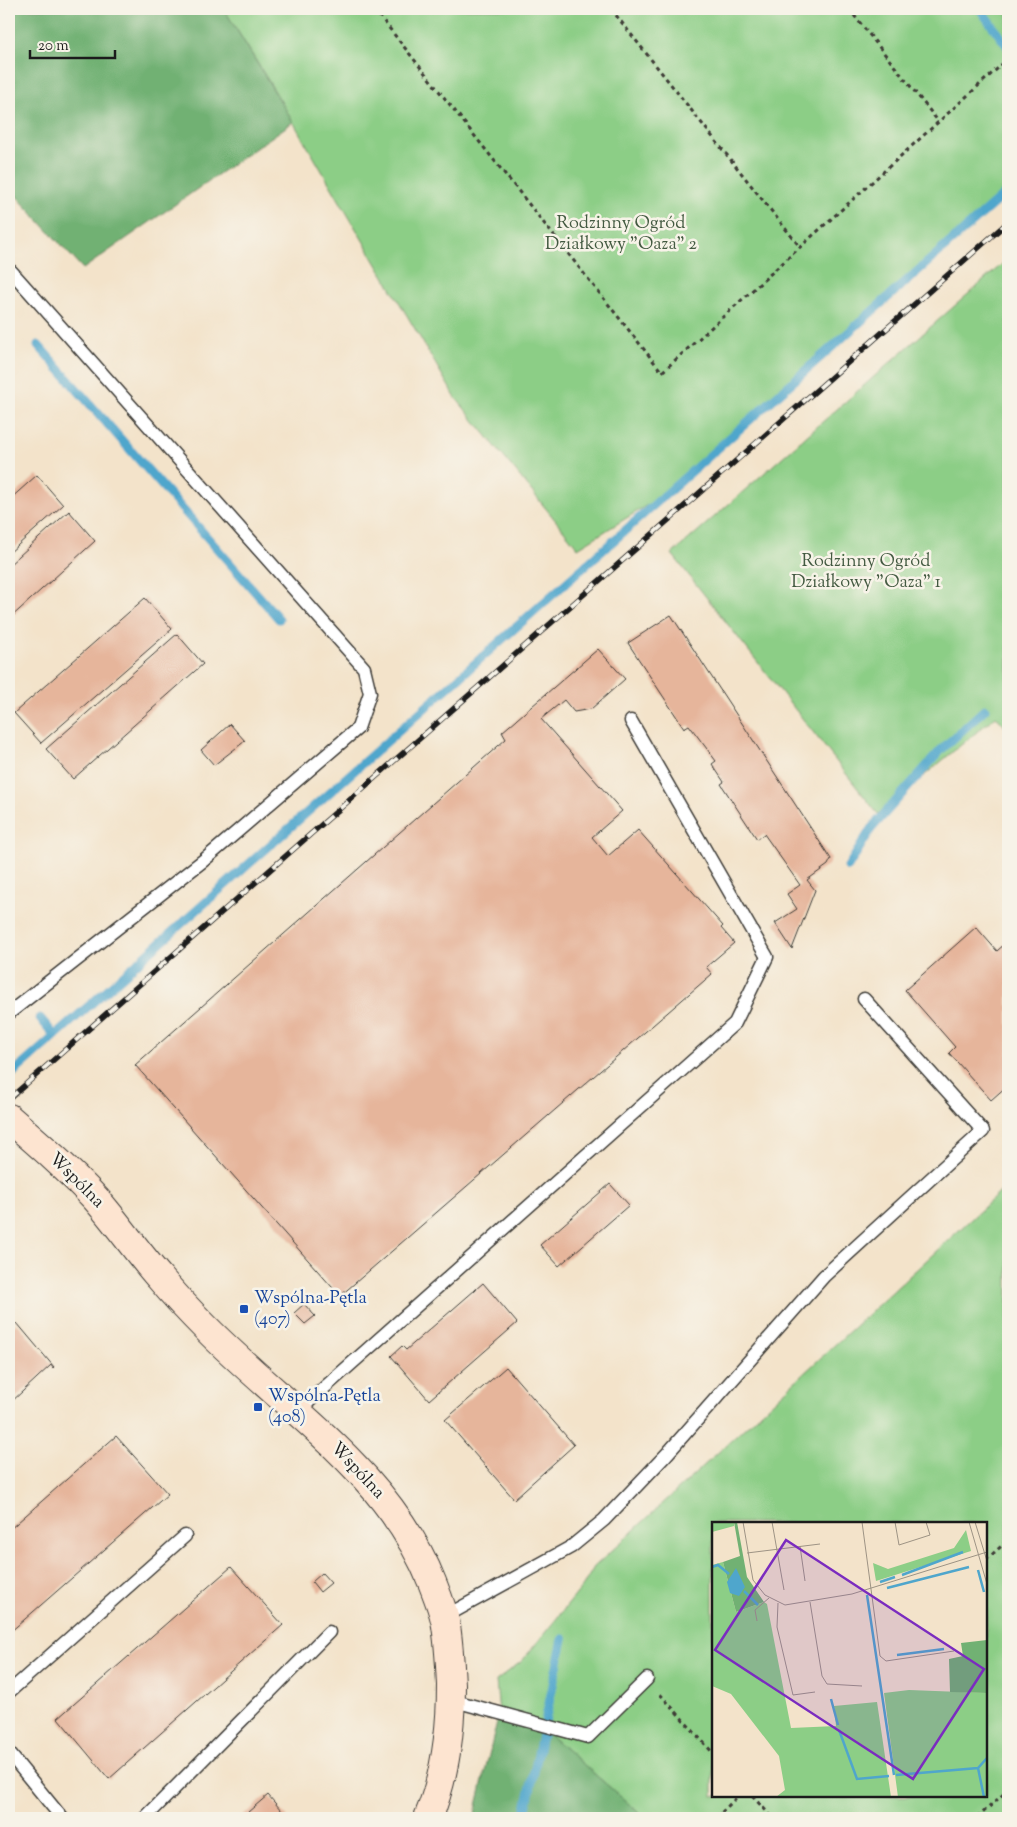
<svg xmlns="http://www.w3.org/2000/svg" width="1017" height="1827" viewBox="0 0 1017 1827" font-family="'Sorts Mill Goudy',serif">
<rect width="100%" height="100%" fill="#f7f3e8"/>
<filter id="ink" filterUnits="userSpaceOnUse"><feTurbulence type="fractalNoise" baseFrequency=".02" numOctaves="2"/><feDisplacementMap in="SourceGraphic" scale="10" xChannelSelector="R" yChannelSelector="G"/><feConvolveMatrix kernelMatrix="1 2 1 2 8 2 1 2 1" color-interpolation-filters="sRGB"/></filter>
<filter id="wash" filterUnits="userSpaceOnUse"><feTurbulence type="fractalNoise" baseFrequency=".0096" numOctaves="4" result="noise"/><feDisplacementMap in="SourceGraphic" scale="20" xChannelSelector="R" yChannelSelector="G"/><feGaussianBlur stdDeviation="1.12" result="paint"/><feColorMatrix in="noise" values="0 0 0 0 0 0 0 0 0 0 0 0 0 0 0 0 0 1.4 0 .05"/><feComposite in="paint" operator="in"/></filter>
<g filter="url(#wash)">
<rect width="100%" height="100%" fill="#f3e3ca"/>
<!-- green -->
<g fill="#8cce86" stroke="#547551" fill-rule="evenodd">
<path d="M224,9H1008V187L675,488L578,548L455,397L279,98Z"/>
<path d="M1008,259V730L996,716L878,814L672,554Z"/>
<path d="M1008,1185V1818H645L537,1724L499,1713L496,1681L522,1661L583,1586L594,1567ZM713,1523H986V1796H713Z"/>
</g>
<!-- forest -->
<g fill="#71b173" stroke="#466648">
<path d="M9,9H224L293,122L83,269L10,189H9Z"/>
<path d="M499,1713L537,1724L645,1818H474Z"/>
</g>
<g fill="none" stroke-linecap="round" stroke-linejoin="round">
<!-- stream -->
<g stroke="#4fa6cc" stroke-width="9">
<path d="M980,9L1008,47"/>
<path d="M38,345L279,619"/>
<path d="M848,867L871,829L941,750L985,709"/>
<path d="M40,1018L55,1036"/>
<path d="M12,1074L1008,191"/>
<path d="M524,1818L563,1639"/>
</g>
</g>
<g id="blocks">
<!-- building -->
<g fill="#e6b59b">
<path d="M37,475L63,505L9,553V500Z"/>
<path d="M69,511L95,541L9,619V565Z"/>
<path d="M145,598L172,629L41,743L14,713Z"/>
<path d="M671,615L831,859L828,865L807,880L815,890L792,949L775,923L797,909L787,894L800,885L764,834L757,839L721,784L724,782L712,764L716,761L689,725L684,728L628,643Z"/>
<path d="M177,634L203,664L73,779L46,749Z"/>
<path d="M598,649L625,679L591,709L574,712L564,700L541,719L622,811L592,837L608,856L638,830L723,926L721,928L734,943L706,967L712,974L340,1296L135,1065L506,739L502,732Z"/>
<path d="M230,724L245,741L214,765L201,750Z"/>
<path d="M976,927L997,951L1008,941V1085L991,1100L949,1053L955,1047L905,990Z"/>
<path d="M610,1184L629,1205L559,1266L540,1245Z"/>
<path d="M483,1283L517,1323L429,1400L391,1356L402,1346L406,1350Z"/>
<path d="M304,1304L315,1316L305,1324L294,1313Z"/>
<path d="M17,1323L54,1367L53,1368L51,1365L9,1404V1330Z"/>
<path d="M506,1367L574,1445L514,1499L445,1420Z"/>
<path d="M116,1436L168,1494L9,1633V1530Z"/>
<path d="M231,1567L283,1625L109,1779L58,1718Z"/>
<path d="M322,1573L331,1583L320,1592L312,1582Z"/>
<path d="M268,1795L288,1818H241Z"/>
</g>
</g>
</g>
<g filter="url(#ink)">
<use href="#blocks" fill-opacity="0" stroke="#3c3a36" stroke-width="1"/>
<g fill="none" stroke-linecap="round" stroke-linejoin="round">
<defs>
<g id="lane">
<path d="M9,1013L204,860L358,728L370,693L364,668L11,271"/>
<path d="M297,1412L735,1023L767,957L631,721"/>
<path d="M444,1617L571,1547L604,1520L666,1455L824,1276L983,1131L864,999"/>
<path d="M9,1692L185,1536"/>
<path d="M451,1700L588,1737L647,1679"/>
<path d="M9,1753L62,1818"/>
<path d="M145,1818L329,1632"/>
</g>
<path id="secondary" d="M9,1118C39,1144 69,1170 96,1199C118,1224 137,1252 159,1277C174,1295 190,1312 207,1329C287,1410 388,1472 432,1582C437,1595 442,1607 445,1620C449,1641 450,1663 451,1685C451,1730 445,1777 428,1818"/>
</defs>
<!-- lane casing -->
<use href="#lane" stroke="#3c3a36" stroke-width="15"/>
<!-- secondary casing -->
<use href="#secondary" stroke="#3c3a36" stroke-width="30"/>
<!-- path -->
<g stroke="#3c3a36" stroke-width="3" stroke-dasharray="4 4" stroke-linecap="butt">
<path d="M374,9L662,372L1008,59"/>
<path d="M611,9L800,247"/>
<path d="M849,9L938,121"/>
<path d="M986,1560L1008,1540"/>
<path d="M660,1694L713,1753"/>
<path d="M752,1796L773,1818"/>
<path d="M716,1818L738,1796"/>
<path d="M977,1818L1008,1790"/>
</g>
<!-- lane -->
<use href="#lane" stroke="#fff" stroke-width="12"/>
<!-- secondary -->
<use href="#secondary" stroke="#fde4d0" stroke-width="28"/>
<defs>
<path id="rail" d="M9,1099L1008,222"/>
</defs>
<!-- rail casing -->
<use href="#rail" stroke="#1c1c1c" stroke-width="5.5"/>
<!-- rail -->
<use href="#rail" stroke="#f7f3e8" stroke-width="4" stroke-dasharray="11" stroke-linecap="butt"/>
</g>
</g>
<!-- markers -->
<g fill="#1a4fb4" stroke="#f7f3e8" stroke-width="2">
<rect x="239" y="1304" width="10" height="10" rx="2.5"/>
<rect x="253" y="1402" width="10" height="10" rx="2.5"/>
</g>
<g text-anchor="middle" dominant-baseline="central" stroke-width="5" stroke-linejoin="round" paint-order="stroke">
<!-- park labels -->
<g font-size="18" fill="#435a41" stroke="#f7f3e8">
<text x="621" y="224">Rodzinny Ogród<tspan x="621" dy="21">Działkowy "Oaza" 2</tspan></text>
<text x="866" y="562">Rodzinny Ogród<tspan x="866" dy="21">Działkowy "Oaza" 1</tspan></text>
</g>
<!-- street labels -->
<g font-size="18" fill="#1c1c1c" stroke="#f7f3e8">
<text transform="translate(76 1181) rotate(45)">Wspólna</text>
<text transform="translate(357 1471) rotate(47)">Wspólna</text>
</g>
<!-- transit labels -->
<g font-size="18" fill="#164399" stroke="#f7f3e8" text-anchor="start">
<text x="254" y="1299">Wspólna-Pętla<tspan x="254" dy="21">(407)</tspan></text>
<text x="268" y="1397">Wspólna-Pętla<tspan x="268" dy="21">(408)</tspan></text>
</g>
</g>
<!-- overview -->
<g transform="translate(712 1522)">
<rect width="275" height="275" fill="#f3e3ca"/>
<path d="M0,0H22V4L0,10ZM254,8L259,29L164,59L161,41L176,47L242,26ZM11,40L24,90L52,80L55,82L79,206L124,204L122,184L165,180L179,275H64L73,268L67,234L19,172L0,164V43ZM197,168L275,171V275H186L172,171Z" fill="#8cce86"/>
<path d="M22,0H25L35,55L52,80L24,90L11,40L28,34ZM275,118V171L238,170L237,137L251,134L249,121Z" fill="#71b173"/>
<path d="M24,46L33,65L27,74L18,71L15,60Z" fill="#4fa6cc"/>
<path fill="none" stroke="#4fa6cc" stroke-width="2.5" d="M0,45L6,43L17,52M266,48L272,70M190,53L251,30M168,60L183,55M175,66L257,45M32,69L46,83M155,73L182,253M185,133L232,127M119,177L126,203M127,208L145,257L177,254M266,246L272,275M184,253L266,246L275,236"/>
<path fill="none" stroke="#9d9384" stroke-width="1" d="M31,0L41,58L53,73L73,83L140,72L275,30M60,0L72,68M150,0L168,134L174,139L242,129M183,0L187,23L218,13L214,0M257,0L275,62M263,0L275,39M88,24L93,59M35,31L108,22M98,80L110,154L115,162L150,164M66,81L65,105L81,173L103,170M45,99L43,88L57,76"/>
<path fill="#7b2cbf" fill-opacity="0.15" stroke="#7b2cbf" stroke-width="2.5" d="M74,18L272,147L201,257L3,128Z"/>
<rect width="275" height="275" fill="none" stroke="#1c1c1c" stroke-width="2.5"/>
</g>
<!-- margin -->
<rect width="1017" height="1827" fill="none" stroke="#f7f3e8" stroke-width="30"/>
<!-- scale -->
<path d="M30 50v8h85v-8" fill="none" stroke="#1c1c1c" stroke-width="2.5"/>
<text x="38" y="50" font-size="15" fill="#1c1c1c" stroke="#f7f3e8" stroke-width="4" paint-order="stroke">20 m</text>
</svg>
